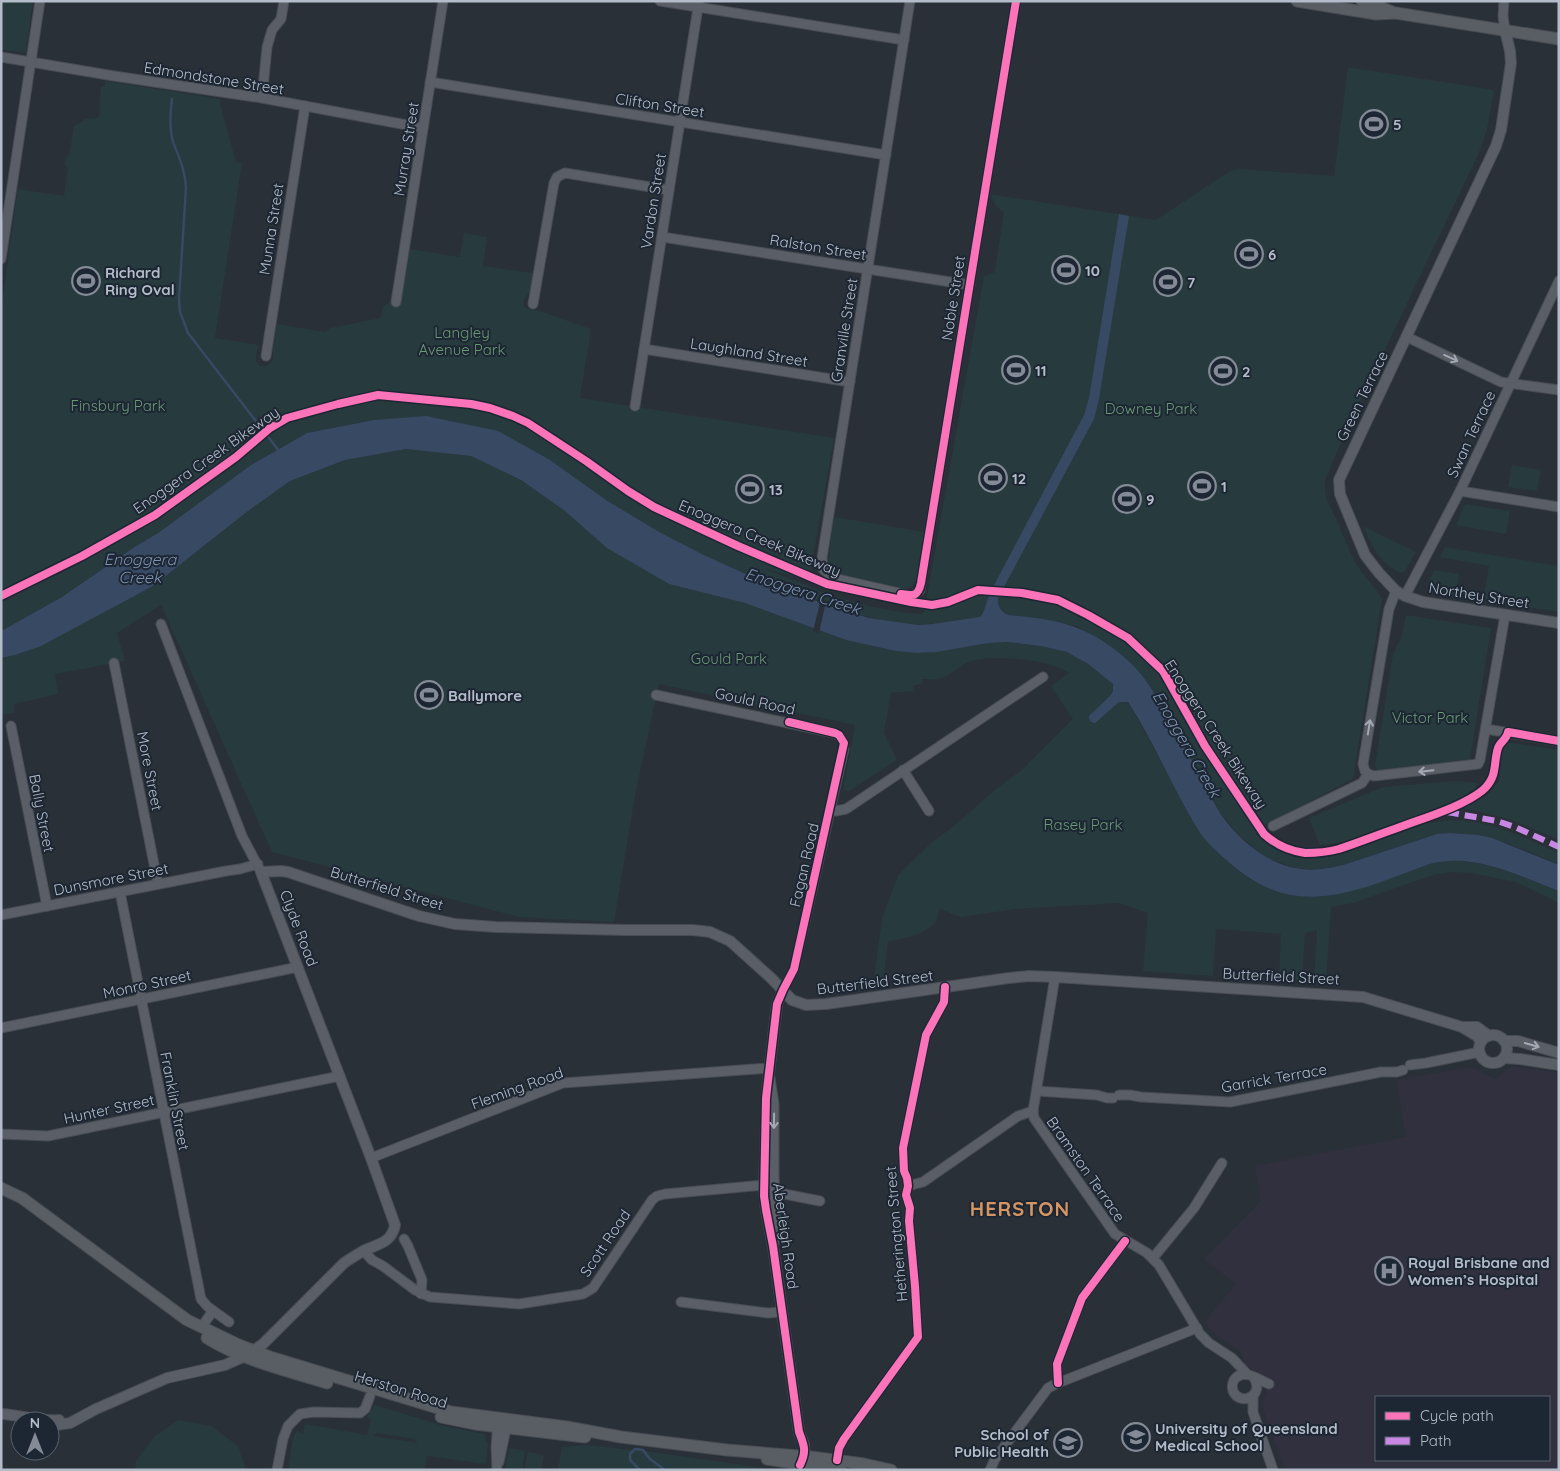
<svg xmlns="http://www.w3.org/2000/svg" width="1560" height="1471" viewBox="0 0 1560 1471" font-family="Quicksand,sans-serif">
<rect width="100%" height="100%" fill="#2a3038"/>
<!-- medical -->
<path fill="#31303e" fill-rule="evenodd" d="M1512,1066L1559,1073V1470H1285L1261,1403L1267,1392L1259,1373L1246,1366L1239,1350L1212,1332L1204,1322L1236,1284L1204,1259L1261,1201L1255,1166L1406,1137L1396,1080L1472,1067L1495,1079ZM1376,1397H1549V1460H1376Z"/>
<!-- green -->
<g fill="#273a3e" fill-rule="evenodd">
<path d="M1,1H33L26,50L24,52L1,50Z"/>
<path d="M1348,67L1494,90L1487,130L1478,155L1344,435L1325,480C1323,496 1331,508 1337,521C1345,538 1350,556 1361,571C1368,581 1377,588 1382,600L1353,779L1263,826L1256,834C1320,888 1368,834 1435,822C1479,814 1520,836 1559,853V865C1515,846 1486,830 1437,834L1343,865L1316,870L1295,868L1272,860L1261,854L1238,834L1221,814L1158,698L1147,682L1123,656L1077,626L1046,620L1008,615L918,625L887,621L854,614L755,578L706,556L661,533L606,500L374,420L307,433L278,449L251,465L158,533L133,548L62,597L1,631V310L18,189L64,196L68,168L64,164L70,151L74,126L86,119L98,118C101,108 100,97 101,87L105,86V81L220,99V103L236,162L242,163L215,338L259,345L256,355V361L260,366H267L273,360V349L277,324L325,332L330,328L381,318L383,307L389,302L401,304L410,249L460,257L464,233L487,237L483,266L533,273C533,279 532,285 531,290C529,294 525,296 524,300C521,308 530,311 537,310L591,329L580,398L834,438L809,580L765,569C806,585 847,603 890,610C901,612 913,615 924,613L984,276L995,272L1004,212L996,206L990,194L1156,220L1230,171L1239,169L1334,176Z"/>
<path d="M406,449L471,456L521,480L669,584L745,603L846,640L896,651L927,653L989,643L1007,642L1041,646L1067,652L1077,657L1105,677L1116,687L1134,712L1198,830C1230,870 1265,897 1318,897L1442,861C1483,858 1521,877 1559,891V903L1516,882L1471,873L1451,872L1433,875L1353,903L1331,907L1326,983L1314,982L1317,930L1305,933L1302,981L1279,980L1281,934L1216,929L1213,976L1143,971L1148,913L1119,903L1017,909L960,917L940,909C939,913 937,920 934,924C922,935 903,939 888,941L883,984L873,986L882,919L898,875L931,843L954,826L995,790L1023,769L1073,719L1051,686L1069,673C1050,660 990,653 968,662C959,666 951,676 942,678C936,680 929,679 922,679L923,683L913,686L914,691L891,693L884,732L897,760L849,791L843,790L855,725L659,684L635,795L614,922L519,917L272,852L161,605L117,633L125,661L55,674L58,694L14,704L15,713L1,715V658L15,655L153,586L248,511L290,481L345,460Z"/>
<path d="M1512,465L1541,470L1537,491L1508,487Z"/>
<path d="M1465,504L1510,511L1506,534L1456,525Z"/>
<path d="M834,517L925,532L916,582L910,587L900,589L835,574L830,568L828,563Z"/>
<path d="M1363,526L1416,552L1405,571L1401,573C1380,564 1372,546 1363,526Z"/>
<path d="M1445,547L1559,566V612L1483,600L1489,566L1440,557Z"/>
<path d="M1434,570L1459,574L1456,596L1431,592L1427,585Z"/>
<path d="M1406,615L1491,628L1470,759L1466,764L1381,772L1377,770L1375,765L1393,654L1402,636Z"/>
<path d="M1505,742L1559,750V840L1517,822L1498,816L1463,808L1487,795L1499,781L1503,745Z"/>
<path d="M1456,781L1477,783L1475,790L1443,809L1358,839L1331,844L1320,845L1309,818L1383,787Z"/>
<path d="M375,1405L440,1425L484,1434L488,1444L486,1464L427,1456L424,1470H288L293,1438L297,1430L303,1434L305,1424L367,1435L371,1420L367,1416ZM377,1433L414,1439L418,1443L373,1436Z"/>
<path d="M178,1420L211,1426L238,1446L246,1470H135L136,1461L155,1436Z"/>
<path d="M587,1445L660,1453L776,1470H558L562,1447Z"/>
<path d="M509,1448L525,1451L522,1470H505Z"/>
<path d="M528,1452L544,1455L541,1470H524Z"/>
</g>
<!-- water -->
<path fill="#384963" d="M1119,214L1129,216L1099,399L1094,419L998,598C997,605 1001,612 1008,615C1055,619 1085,624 1123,656C1146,675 1159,700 1173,726C1184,746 1195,766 1206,786C1211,796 1216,807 1222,816C1240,841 1270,866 1302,869C1315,871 1329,868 1343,865L1437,834L1450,833L1478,835L1492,838L1559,865V891C1519,876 1473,852 1430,864C1398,875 1366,890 1332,895C1289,902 1257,888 1225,859C1215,850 1204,840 1197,828C1172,787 1154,742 1128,702H1119L1095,723C1091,723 1088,719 1089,716L1111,695L1113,691V684L1088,664L1067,652L1041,646L1007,642L989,643L936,652L917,653L896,651L846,640L745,603L669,584L607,548L565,511L521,480L471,456L406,449L345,460L290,481L248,511L153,586L41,646L15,655L1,658V631L62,597L133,548L158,533L251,465L307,433L374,420L426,416L498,431L550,460L606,500L661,533L706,556L755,578L838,609L869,618L918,625L932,624L980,617C986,611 987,597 992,589L1084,415L1089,398Z"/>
<!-- pier -->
<path fill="#2a3038" d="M821,599L826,601L819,633L813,631Z"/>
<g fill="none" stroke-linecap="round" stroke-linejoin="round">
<!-- stream -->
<g stroke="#384963" stroke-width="2.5">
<path d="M172,99C170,113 169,127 173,142C179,157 185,170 186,187L179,299L180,312L188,333L279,451"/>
<path d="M640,1470L630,1460V1454L635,1449L643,1450L650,1459L665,1470"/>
</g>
<defs>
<g id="minor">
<path d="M660,1L904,40"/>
<path d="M910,1L822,558L823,569L833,578L912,596L920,590L921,583L1016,1"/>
<path d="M1504,1L1503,16L1505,30"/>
<path d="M1,57L114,76L262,98L423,128"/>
<path d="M430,82L886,155"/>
<path d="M262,98L267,47L272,30L281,19L284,1"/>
<path d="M662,237L970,285"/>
<path d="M1,259L40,1"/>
<path d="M396,302L443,1"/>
<path d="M533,304L554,183L557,177L565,173L669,190"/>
<path d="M1407,337L1501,382L1559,390"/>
<path d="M644,349L850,382"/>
<path d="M266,356L305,106"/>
<path d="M635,406L699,1"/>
<path d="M1460,491L1559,507"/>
<path d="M1405,596L1460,491L1559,281"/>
<path d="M161,624L242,836L261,872"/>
<path d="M114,663L158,884"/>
<path d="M656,695L830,732C840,734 844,739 844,749L794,969L783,990"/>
<path d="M11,726L47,906"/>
<path d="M1486,729L1559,741"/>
<path d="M903,770L929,811"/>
<path d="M1368,774L1374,776L1478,764L1480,760L1505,615"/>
<path d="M1368,774L1365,771L1363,764L1389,609L1396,591"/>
<path d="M830,810L836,811L846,809L1043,677"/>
<path d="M1273,826L1362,783L1368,774"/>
<path d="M120,892L201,1299L208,1307L229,1322"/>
<path d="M1,915L226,871L240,869L258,864"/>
<path d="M1055,977L1033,1111L1034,1118L1115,1234L1147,1253L1159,1265L1200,1334L1209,1343L1232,1358L1247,1374"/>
<path d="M1,1028L298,967"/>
<path d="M1410,1065L1426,1063L1480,1052"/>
<path d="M770,1078L774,1104V1174L776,1227L774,1244"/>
<path d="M1037,1091L1097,1095L1107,1098H1113"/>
<path d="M1119,1095H1130L1141,1097L1230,1102L1381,1072H1397L1403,1070"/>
<path d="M1,1134L48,1136L340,1076"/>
<path d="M371,1158L563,1083L769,1068"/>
<path d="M908,1186L923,1182L1018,1116L1033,1111"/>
<path d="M774,1192L820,1201"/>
<path d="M404,1239L408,1246L422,1280L421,1294"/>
<path d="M364,1251L372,1260L383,1266L415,1290L430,1297L519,1304L583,1294L593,1288L652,1200L657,1196L665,1194L764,1185"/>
<path d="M1153,1258L1194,1208L1222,1163"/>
<path d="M681,1302L768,1313L782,1312"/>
<path d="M205,1322L213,1311"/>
<path d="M1254,1378C1265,1396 1240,1407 1233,1391C1232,1387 1232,1383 1234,1380C1243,1367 1259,1380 1269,1384"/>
<path d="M1058,1383L1057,1364L1082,1298L1125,1241"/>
<path d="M1253,1396V1412L1273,1470"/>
<path d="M837,1460L839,1448L844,1439L918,1337L915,1286L909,1221L910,1208L906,1195L908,1186L907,1178L904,1171L903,1148L926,1035L944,1002L945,987"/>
<path d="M499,1462L507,1424"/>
<path d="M277,1470L283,1439L288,1426L300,1414L314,1412L360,1413L365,1409L370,1396"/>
<path d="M497,1470L496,1447L498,1420"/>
<path d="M990,1470L995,1459L1048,1388L1058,1383L1197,1328"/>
</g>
<g id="tertiary">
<path d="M1505,30L1510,51L1511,63L1501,130L1496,146L1339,480L1340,494L1365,555L1379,573L1396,591L1405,596L1423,602L1559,623"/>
<path d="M783,990L777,1004L767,1090L764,1191L766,1210L773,1246L799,1432L804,1445L805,1456"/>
<path d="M1462,1027H1477L1489,1036"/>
<circle cx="1493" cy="1049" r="14"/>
<path d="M1504,1041H1518L1559,1053"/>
<path d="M1504,1058L1520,1059L1559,1065"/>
<path d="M253,1351L263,1344L344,1263C351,1258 358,1254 365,1250C379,1244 392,1242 395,1225L371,1158L261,872L281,871L288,872L419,916L455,924L496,927L624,930H693L710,932L730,941L771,978L792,1000L806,1005L826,1004L1009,978L1029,976L1055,977L1363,997L1462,1027L1477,1036L1481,1042"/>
<path d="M1,1414C21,1415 40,1422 59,1420"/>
<path d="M50,1426L70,1423L96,1409L167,1378L225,1365L243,1357"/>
</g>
<g id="secondary">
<path d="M1297,1L1376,14L1396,13L1559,39"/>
<path d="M1362,1L1378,6L1392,12"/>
<path d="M1,1188L22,1198L187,1320L239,1345L270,1357L451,1412L567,1427L621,1437L727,1450L811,1457L864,1464L891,1470"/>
<path d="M207,1338C244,1361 286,1370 327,1383"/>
<path d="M441,1417L475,1424L585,1437"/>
<path d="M767,1459L841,1470"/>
</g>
</defs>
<!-- minor casing -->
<use href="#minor" stroke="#484c53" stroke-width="11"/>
<!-- tertiary casing -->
<use href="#tertiary" stroke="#484c53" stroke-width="12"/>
<!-- secondary casing -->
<use href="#secondary" stroke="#484c53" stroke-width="13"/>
<!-- minor -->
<use href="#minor" stroke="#5a5e66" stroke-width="9"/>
<!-- tertiary -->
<use href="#tertiary" stroke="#5a5e66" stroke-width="10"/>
<!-- secondary -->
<use href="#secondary" stroke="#595d64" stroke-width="11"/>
<!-- quiet -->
<path stroke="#c787e3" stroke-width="6" stroke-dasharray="12 6" stroke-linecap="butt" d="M1447,812L1497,821L1515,827L1559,847"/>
<defs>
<g id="cycleway">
<path d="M901,594C913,596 918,597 921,583L1016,1"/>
<path d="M1,596L82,556L155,515L236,457L270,428L287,418L338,404L378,395L471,404L490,408L513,416L528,423L586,461L628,491L654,507L738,546L827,584L911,602L932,605L948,602L978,590L1022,593L1058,600L1088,615L1128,638L1163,671L1205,746L1264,834C1275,844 1290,851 1305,853C1316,853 1328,852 1339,849C1360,842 1380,834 1400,827C1424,818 1464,806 1483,790C1498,777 1493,764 1498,748C1500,742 1507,739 1508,732L1559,741"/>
<path d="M789,722L835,733L839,735L844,743L794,969L783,990L777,1004L766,1098L764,1196L766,1210L773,1246L799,1432C804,1445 807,1451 800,1465"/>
<path d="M1058,1383L1057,1364L1082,1298L1125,1241"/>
<path d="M837,1460L839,1448L844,1439L918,1337L915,1286L909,1221L910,1208L906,1195L908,1186L907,1178L904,1171L903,1148L926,1035L944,1002L945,987"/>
</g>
</defs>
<!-- cycleway casing -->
<use href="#cycleway" stroke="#1d2633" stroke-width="11"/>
<!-- cycleway -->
<use href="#cycleway" stroke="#fb73b8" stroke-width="8"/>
</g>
<!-- one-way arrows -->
<defs><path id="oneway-shaft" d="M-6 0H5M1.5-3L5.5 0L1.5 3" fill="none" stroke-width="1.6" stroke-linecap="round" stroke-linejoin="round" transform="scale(1.25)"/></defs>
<g stroke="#a2a9b5">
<use href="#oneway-shaft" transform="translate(1451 358) rotate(25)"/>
<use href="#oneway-shaft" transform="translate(1369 727) rotate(-81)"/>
<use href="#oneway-shaft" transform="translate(1426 771) rotate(174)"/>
<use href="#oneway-shaft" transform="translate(1532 1045) rotate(16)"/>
<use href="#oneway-shaft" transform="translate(774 1121) rotate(91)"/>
</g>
<!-- icons -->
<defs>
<symbol id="stadium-ring" viewBox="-11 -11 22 22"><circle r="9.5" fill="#1d2633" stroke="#848b96" stroke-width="1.5"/><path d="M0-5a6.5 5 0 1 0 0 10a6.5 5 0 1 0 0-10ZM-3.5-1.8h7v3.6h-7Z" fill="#848b96"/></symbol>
<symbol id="hospital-ring" viewBox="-11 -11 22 22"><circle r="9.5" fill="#1d2633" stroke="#848b96" stroke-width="1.5"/><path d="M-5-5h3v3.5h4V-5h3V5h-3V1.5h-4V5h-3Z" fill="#848b96"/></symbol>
<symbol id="university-ring" viewBox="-11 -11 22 22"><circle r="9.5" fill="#1d2633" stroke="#848b96" stroke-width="1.5"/><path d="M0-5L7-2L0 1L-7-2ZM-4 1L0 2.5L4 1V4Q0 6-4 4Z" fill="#848b96"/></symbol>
</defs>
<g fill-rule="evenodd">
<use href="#stadium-ring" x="1358" y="108" width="32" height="32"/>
<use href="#stadium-ring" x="1233" y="238" width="32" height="32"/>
<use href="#stadium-ring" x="1050" y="254" width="32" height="32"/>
<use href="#stadium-ring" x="70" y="265" width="32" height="32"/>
<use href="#stadium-ring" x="1152" y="266" width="32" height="32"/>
<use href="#stadium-ring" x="1000" y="354" width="32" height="32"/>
<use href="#stadium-ring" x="1207" y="355" width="32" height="32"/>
<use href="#stadium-ring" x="977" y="462" width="32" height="32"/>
<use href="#stadium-ring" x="1186" y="470" width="32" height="32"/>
<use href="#stadium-ring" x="734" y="473" width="32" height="32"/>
<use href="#stadium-ring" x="1111" y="483" width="32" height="32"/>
<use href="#stadium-ring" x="413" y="679" width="32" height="32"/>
<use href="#hospital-ring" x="1373" y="1255" width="32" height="32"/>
<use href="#university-ring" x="1120" y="1421" width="32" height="32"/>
<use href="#university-ring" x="1052" y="1427" width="32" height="32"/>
</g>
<g text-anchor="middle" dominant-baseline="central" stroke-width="4" stroke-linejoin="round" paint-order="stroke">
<!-- street labels -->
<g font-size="15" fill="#b4bcc9" stroke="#1d2633">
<text transform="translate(214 78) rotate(9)">Edmondstone Street</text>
<text transform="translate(660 105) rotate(9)">Clifton Street</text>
<text transform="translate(406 149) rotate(-81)">Murray Street</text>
<text transform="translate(653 201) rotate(-81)">Vardon Street</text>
<text transform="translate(271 229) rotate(-81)">Munna Street</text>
<text transform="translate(818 247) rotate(9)">Ralston Street</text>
<text transform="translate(953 298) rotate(-81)">Noble Street</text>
<text transform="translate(844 330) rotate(-81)">Granville Street</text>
<text transform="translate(749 352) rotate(9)">Laughland Street</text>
<text transform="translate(1362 396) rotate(-64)">Green Terrace</text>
<text transform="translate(1471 434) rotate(-65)">Swan Terrace</text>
<text transform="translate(206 460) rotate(-35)">Enoggera Creek Bikeway</text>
<text transform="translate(760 538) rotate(23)">Enoggera Creek Bikeway</text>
<text transform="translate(1479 595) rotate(9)">Northey Street</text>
<text transform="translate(755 701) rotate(12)">Gould Road</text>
<text transform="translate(1216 734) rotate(57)">Enoggera Creek Bikeway</text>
<text transform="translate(150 771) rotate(79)">More Street</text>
<text transform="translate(42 813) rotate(79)">Bally Street</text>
<text transform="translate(804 865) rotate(-77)">Fagan Road</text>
<text transform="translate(111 879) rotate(-11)">Dunsmore Street</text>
<text transform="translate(387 888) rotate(17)">Butterfield Street</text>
<text transform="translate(299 928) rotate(69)">Clyde Road</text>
<text transform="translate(1281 976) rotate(3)">Butterfield Street</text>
<text transform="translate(875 982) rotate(-7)">Butterfield Street</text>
<text transform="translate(147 984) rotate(-12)">Monro Street</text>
<text transform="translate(1274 1078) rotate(-10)">Garrick Terrace</text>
<text transform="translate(517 1088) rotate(-20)">Fleming Road</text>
<text transform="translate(175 1101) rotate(79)">Franklin Street</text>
<text transform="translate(109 1109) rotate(-12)">Hunter Street</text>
<text transform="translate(1086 1169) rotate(55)">Bramston Terrace</text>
<text transform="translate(896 1234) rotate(-95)">Hetherington Street</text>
<text transform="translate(786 1236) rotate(82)">Aberleigh Road</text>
<text transform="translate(605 1243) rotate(-56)">Scott Road</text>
<text transform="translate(401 1389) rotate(17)">Herston Road</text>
</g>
<!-- poi labels -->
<g font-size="15" font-weight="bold" fill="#b4bcc9" stroke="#1d2633" text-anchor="start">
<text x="1393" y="124">5</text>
<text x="1268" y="254">6</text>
<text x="1085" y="270">10</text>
<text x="105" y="272">Richard<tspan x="105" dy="17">Ring Oval</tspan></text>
<text x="1187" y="282">7</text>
<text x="1035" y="370">11</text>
<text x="1242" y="371">2</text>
<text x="1012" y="478">12</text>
<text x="1221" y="486">1</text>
<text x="769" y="489">13</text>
<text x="1146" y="499">9</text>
<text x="448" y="695">Ballymore</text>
<text x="1408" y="1262">Royal Brisbane and<tspan x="1408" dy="17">Women’s Hospital</tspan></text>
<text x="1155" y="1428">University of Queensland<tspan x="1155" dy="17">Medical School</tspan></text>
<text x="1049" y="1434" text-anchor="end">School of<tspan x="1049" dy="17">Public Health</tspan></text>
</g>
<!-- park labels -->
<g font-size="15" fill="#6b9a76" stroke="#1d2633">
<text x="462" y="332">Langley<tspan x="462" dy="17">Avenue Park</tspan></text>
<text x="118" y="405">Finsbury Park</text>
<text x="1151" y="408">Downey Park</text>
<text x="729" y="658">Gould Park</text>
<text x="1430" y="717">Victor Park</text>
<text x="1083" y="824">Rasey Park</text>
</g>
<!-- water labels -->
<g font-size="16" font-style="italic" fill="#7c92b1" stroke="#1d2633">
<text x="140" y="559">Enoggera<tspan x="140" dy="18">Creek</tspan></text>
<text transform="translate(803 591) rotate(18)">Enoggera Creek</text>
<text transform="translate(1187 744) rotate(60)">Enoggera Creek</text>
</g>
<!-- district labels -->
<g font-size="20" font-weight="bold" letter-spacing="1" fill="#d59563" stroke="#1d2633">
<text x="1020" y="1208">HERSTON</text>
</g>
</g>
<!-- border -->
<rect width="1560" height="1471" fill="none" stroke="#b4bcc9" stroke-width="5"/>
<!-- legend -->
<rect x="1375" y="1396" width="175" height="65" fill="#1d2633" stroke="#59626f"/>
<rect x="1385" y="1412" width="25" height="8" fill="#fb73b8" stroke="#59626f"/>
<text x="1420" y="1421" font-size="15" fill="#b4bcc9">Cycle path</text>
<rect x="1385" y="1437" width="25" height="8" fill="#c787e3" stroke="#59626f"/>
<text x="1420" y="1446" font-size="15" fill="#b4bcc9">Path</text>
<!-- north arrow -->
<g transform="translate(35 1436)"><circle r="24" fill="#1d2633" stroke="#59626f"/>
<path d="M0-4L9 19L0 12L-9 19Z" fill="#848b96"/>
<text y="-8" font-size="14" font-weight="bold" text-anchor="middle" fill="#b4bcc9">N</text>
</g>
</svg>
